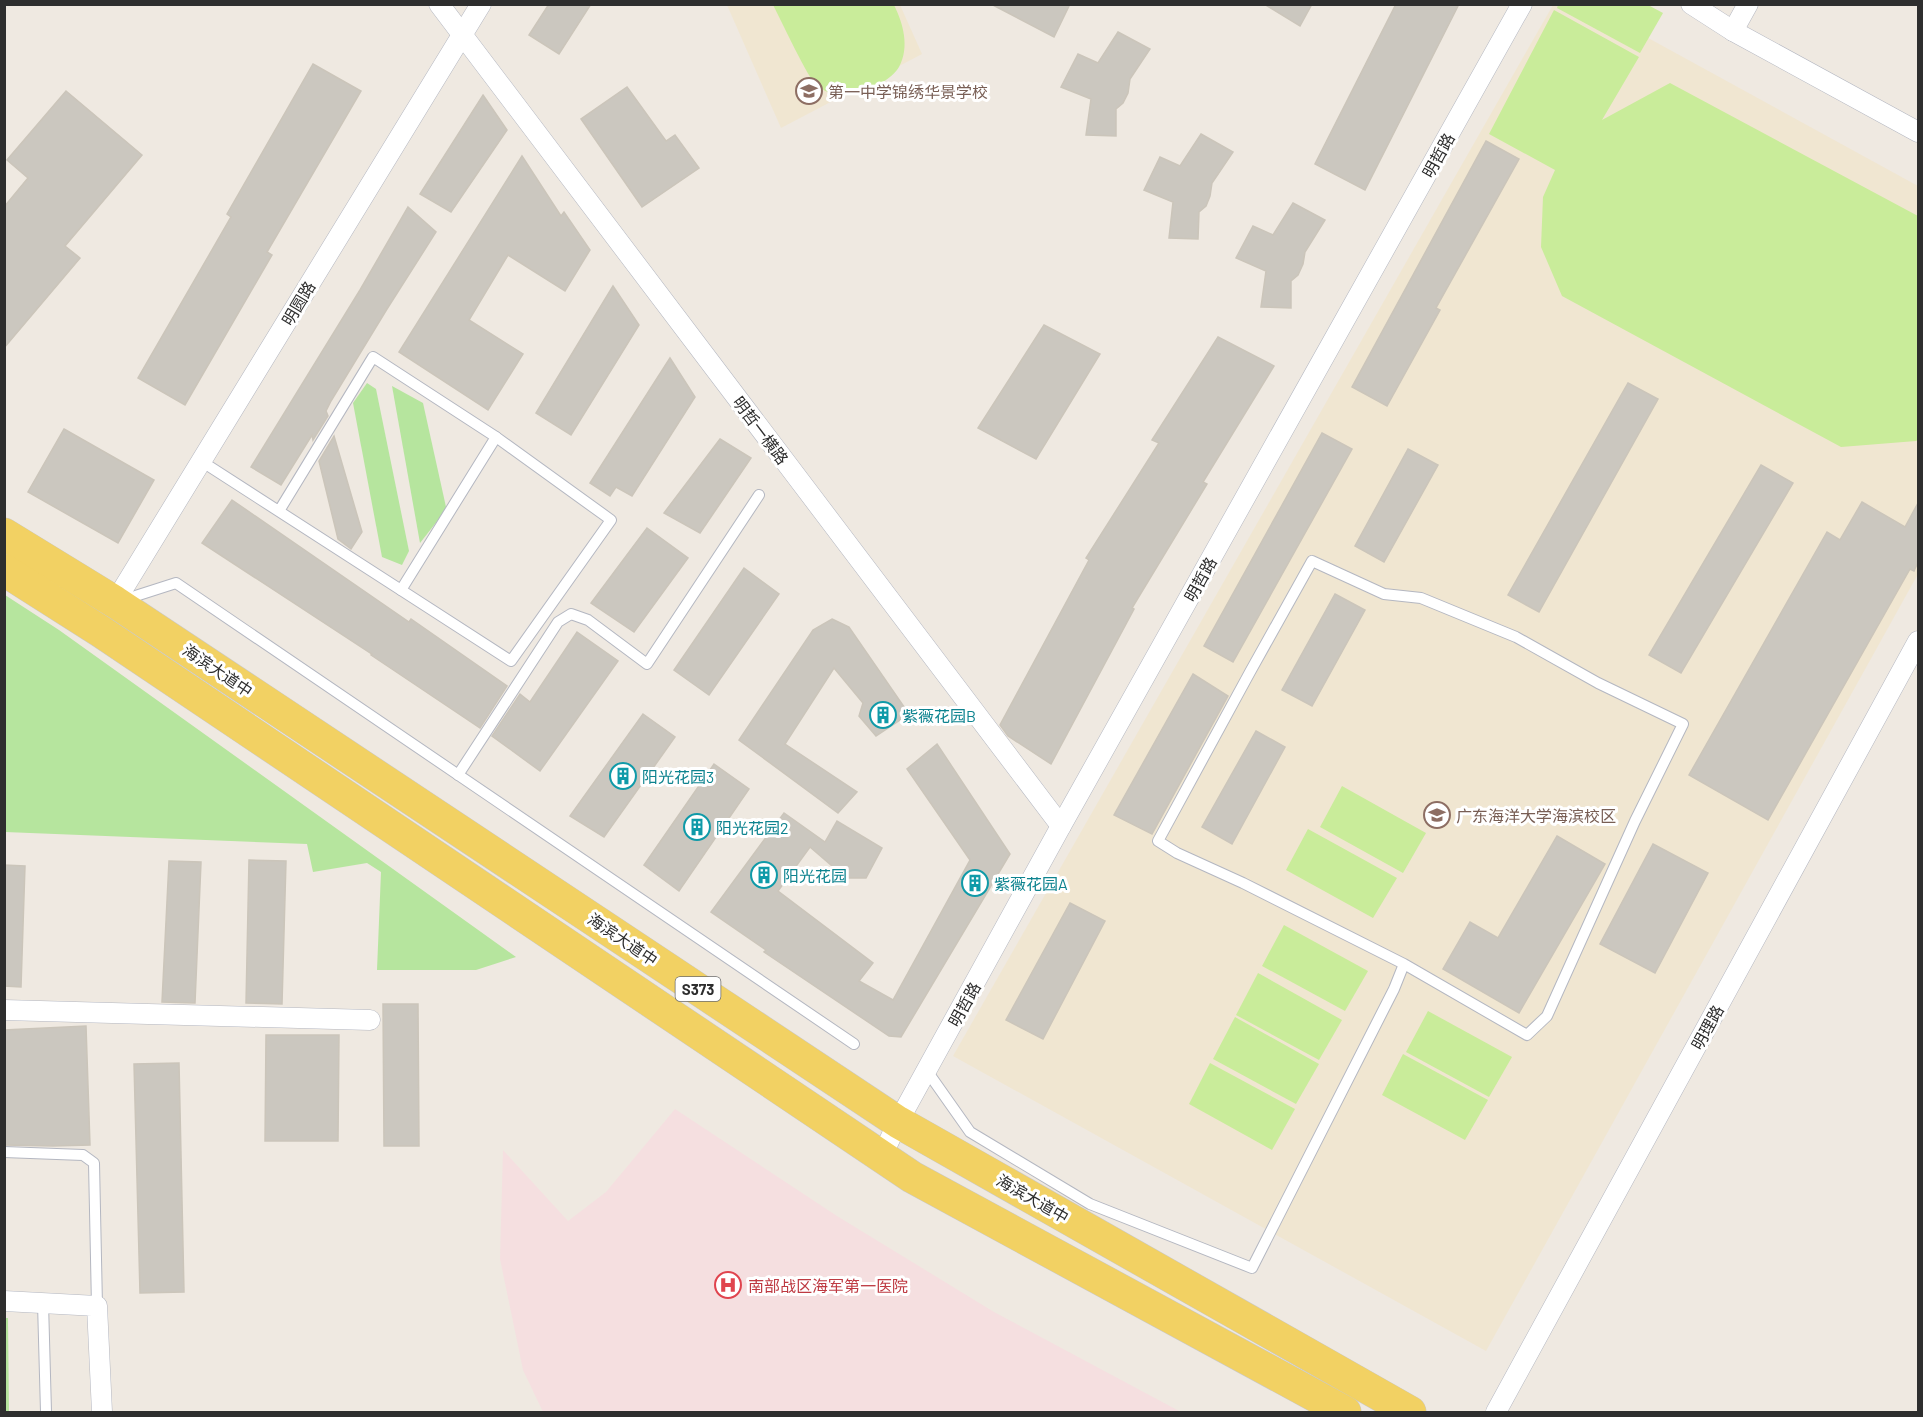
<svg xmlns="http://www.w3.org/2000/svg" width="1923" height="1417" viewBox="0 0 1923 1417" font-family="Barlow,'Noto Sans SC',sans-serif">
<rect width="100%" height="100%" fill="#efe9e1"/>
<!-- education -->
<g fill="#f0e6d1">
<path d="M727,5H900L922,54L781,128Z"/>
<path d="M1553,5H1588L1918,186V574L1486,1351L953,1056Z"/>
</g>
<!-- medical -->
<path fill="#f5dfe0" d="M675,1109L837,1216L994,1312L1181,1412H543L523,1370L500,1259L503,1150L568,1221L606,1192Z"/>
<!-- green -->
<g fill="#b6e59e">
<path d="M367,383L376,389L409,551L402,565L382,557L353,403Z"/>
<path d="M392,386L423,403L446,507L442,515L420,543Z"/>
<path d="M5,595L59,630L516,957L476,970H377L381,872L367,863L313,872L307,844L5,832Z"/>
<path d="M5,1318H8L9,1412H4Z"/>
</g>
<!-- pitch -->
<g fill="#c9ec9a">
<path d="M773,5H894C903,23 910,47 899,67C888,85 853,98 833,94C829,93 821,89 817,86C809,80 780,18 773,5Z"/>
<path d="M1558,5H1648L1663,13L1640,53L1557,8Z"/>
<path d="M1554,10L1639,57L1602,120L1670,83L1918,216V440L1916,441L1841,447L1562,296L1541,247L1543,197L1555,170L1489,134Z"/>
<path d="M1342,786L1426,833L1403,873L1320,827Z"/>
<path d="M1308,829L1397,878L1373,918L1286,870Z"/>
<path d="M1284,925L1368,971L1345,1011L1262,966Z"/>
<path d="M1258,973L1342,1020L1319,1060L1236,1015Z"/>
<path d="M1428,1011L1512,1057L1489,1097L1406,1052Z"/>
<path d="M1235,1017L1319,1064L1296,1104L1213,1059Z"/>
<path d="M1403,1054L1488,1100L1465,1140L1382,1095Z"/>
<path d="M1210,1063L1295,1109L1272,1150L1189,1104Z"/>
</g>
<!-- building -->
<g fill="#cbc7bf" stroke="#cbc5ba" stroke-width="1.5">
<path d="M549,4H591L559,54L529,35Z"/>
<path d="M991,4H1070L1054,37Z"/>
<path d="M1264,4H1312L1300,26Z"/>
<path d="M1396,4H1459L1365,190L1315,164Z"/>
<path d="M1118,32L1150,49L1130,79L1128,93L1123,103L1116,109V136L1086,135L1091,99L1061,87L1078,54L1098,63Z"/>
<path d="M313,64L361,91L267,252L272,255L185,405L138,378L231,217L227,214Z"/>
<path d="M627,87L666,141L675,135L699,168L642,207L581,119Z"/>
<path d="M66,91L142,155L65,246L80,258L4,348V207L28,178L7,160Z"/>
<path d="M483,95L507,130L451,212L420,194Z"/>
<path d="M1201,134L1233,152L1212,183L1210,196L1206,206L1199,212L1198,239L1169,238L1173,202L1144,190L1160,157L1180,166Z"/>
<path d="M1486,141L1519,159L1436,308L1440,310L1387,406L1352,387Z"/>
<path d="M522,156L561,216L564,212L590,250L565,291L508,255L469,320L523,354L488,410L399,352Z"/>
<path d="M1293,203L1325,220L1305,252L1303,264L1298,275L1291,281V308L1261,307L1266,271L1236,258L1253,226L1273,235Z"/>
<path d="M408,207L436,232L387,309L331,401L326,411L328,416L313,440L312,435L281,485L251,467L360,290Z"/>
<path d="M613,286L639,325L571,435L536,413Z"/>
<path d="M1044,325L1100,354L1036,459L978,428Z"/>
<path d="M1218,337L1274,366L1203,482L1207,484L1132,608L1134,609L1051,764L1008,736L1000,725L1089,560L1086,558L1159,443L1152,440Z"/>
<path d="M670,358L695,397L632,496L616,487L610,496L590,483Z"/>
<path d="M1628,383L1658,399L1539,612L1508,595Z"/>
<path d="M64,429L154,480L118,543L28,492Z"/>
<path d="M1322,433L1352,449L1233,662L1204,646Z"/>
<path d="M334,436L362,532L351,549L338,539L319,461Z"/>
<path d="M720,439L751,458L700,533L664,513Z"/>
<path d="M1408,449L1438,465L1384,562L1355,546Z"/>
<path d="M1761,465L1793,483L1681,673L1649,655Z"/>
<path d="M232,500L409,622L411,619L507,686L480,728L371,655L372,654L202,543Z"/>
<path d="M1862,502L1905,527L1918,503V562L1914,571L1910,569L1768,820L1689,775L1827,532L1840,540Z"/>
<path d="M647,528L688,558L634,632L591,603Z"/>
<path d="M744,568L779,594L709,695L674,670Z"/>
<path d="M1335,594L1365,610L1312,706L1282,690Z"/>
<path d="M832,619L849,627L909,714L876,736L859,716L863,703L834,668L785,744L857,792L838,813L739,740L813,630Z"/>
<path d="M577,632L618,661L540,771L492,736L520,694L530,702Z"/>
<path d="M1193,674L1228,696L1152,834L1114,815Z"/>
<path d="M643,714L675,737L604,837L570,816Z"/>
<path d="M1256,731L1285,747L1232,844L1202,827Z"/>
<path d="M937,744L1010,854L901,1037L889,1036L764,952L766,950L711,912L784,813L825,842L837,821L882,848L866,878H846L810,847L778,891L873,963L859,981L893,1000L970,860L907,769Z"/>
<path d="M714,764L749,789L679,891L644,865Z"/>
<path d="M1557,836L1605,864L1519,1013L1443,969L1470,922L1498,938Z"/>
<path d="M1653,844L1708,873L1655,973L1600,944Z"/>
<path d="M249,860L286,861L282,1004L246,1003Z"/>
<path d="M169,861L201,862L195,1003L162,1002Z"/>
<path d="M4,865L25,866L21,987L4,986Z"/>
<path d="M1070,903L1105,921L1043,1039L1006,1020Z"/>
<path d="M383,1004H418L419,1146H384Z"/>
<path d="M86,1026L90,1145L53,1146L4,1145V1030Z"/>
<path d="M266,1035H339L338,1141H265Z"/>
<path d="M179,1063L184,1292L140,1293L134,1064Z"/>
</g>
<g fill="none" stroke-linecap="round" stroke-linejoin="round">
<defs>
<g id="lane">
<path d="M201,461L401,590L496,437L373,357L279,511"/>
<path d="M401,590L511,661L611,520L496,437"/>
<path d="M123,600L176,583L854,1044"/>
<path d="M458,775L558,622L571,614L588,620L647,664L759,495"/>
<path d="M927,1071L970,1132L1090,1204L1252,1268L1394,989L1404,964L1243,883L1177,853L1158,841L1250,672L1312,561L1384,594L1421,598L1516,637L1598,683L1683,724L1635,821L1547,1016L1527,1035L1404,964"/>
<path d="M4,1152L83,1155L94,1163L97,1306"/>
<path d="M43,1303L46,1412"/>
</g>
<g id="street">
<path d="M439,4L1061,826"/>
<path d="M1691,4L1733,31L1918,132"/>
<path d="M1733,31L1748,4"/>
<path d="M115,602L481,4"/>
<path d="M4,1010L370,1020"/>
<path d="M882,1156L898,1122L1061,826L1522,4"/>
<path d="M4,1301L97,1306L102,1412"/>
<path d="M1496,1412L1918,641"/>
</g>
<g id="primary">
<path d="M4,534L115,602L898,1122L1410,1412"/>
<path d="M4,570L100,631L912,1177L1345,1412"/>
</g>
</defs>
<!-- lane casing -->
<use href="#lane" stroke="#b4b7c1" stroke-width="12"/>
<!-- street casing -->
<use href="#street" stroke="#b4b7c1" stroke-width="21"/>
<!-- primary casing -->
<use href="#primary" stroke="#c9c9c9" stroke-width="33"/>
<!-- lane -->
<use href="#lane" stroke="#fff" stroke-width="10"/>
<!-- street -->
<use href="#street" stroke="#fff" stroke-width="20"/>
<!-- primary -->
<use href="#primary" stroke="#f2d163" stroke-width="32"/>
</g>
<!-- icons -->
<defs>
<symbol id="school-ring" viewBox="-11 -11 22 22"><circle r="9.5" fill="#fff" stroke="#8d6e63" stroke-width="1.5"/><path d="M0-5L7-2L0 1L-7-2ZM-4 1L0 2.5L4 1V4Q0 6-4 4Z" fill="#8d6e63"/></symbol>
<symbol id="building-ring" viewBox="-11 -11 22 22"><circle r="9.5" fill="#fff" stroke="#0f9aa8" stroke-width="1.5"/><path d="M-4-6H4V6H1V3H-1V6H-4ZM-2.5-4.3h1.7v1.8h-1.7ZM.8-4.3h1.7v1.8H.8ZM-2.5-1h1.7V.8h-1.7ZM.8-1h1.7V.8H.8Z" fill="#0f9aa8"/></symbol>
<symbol id="university-ring" viewBox="-11 -11 22 22"><circle r="9.5" fill="#fff" stroke="#8d6e63" stroke-width="1.5"/><path d="M0-5L7-2L0 1L-7-2ZM-4 1L0 2.5L4 1V4Q0 6-4 4Z" fill="#8d6e63"/></symbol>
<symbol id="hospital-ring" viewBox="-11 -11 22 22"><circle r="9.5" fill="#fff" stroke="#e0444e" stroke-width="1.5"/><path d="M-5-5h3v3.5h4V-5h3V5h-3V1.5h-4V5h-3Z" fill="#e0444e"/></symbol>
</defs>
<g fill-rule="evenodd">
<use href="#school-ring" x="794" y="76" width="30" height="30"/>
<use href="#building-ring" x="868" y="700" width="30" height="30"/>
<use href="#building-ring" x="608" y="761" width="30" height="30"/>
<use href="#university-ring" x="1422" y="800" width="30" height="30"/>
<use href="#building-ring" x="682" y="812" width="30" height="30"/>
<use href="#building-ring" x="749" y="860" width="30" height="30"/>
<use href="#building-ring" x="960" y="868" width="30" height="30"/>
<use href="#hospital-ring" x="713" y="1270" width="30" height="30"/>
</g>
<g text-anchor="middle" dominant-baseline="central" stroke-width="6" stroke-linejoin="round" paint-order="stroke">
<!-- shield labels -->
<rect fill="#fff" stroke="#6d6d6d" stroke-width="1.5" x="675.5" y="977" width="45" height="24" rx="4.5"/>
<g font-size="15" font-weight="bold" fill="#2e2e2e">
<text x="698" y="989">S373</text>
</g>
<!-- education labels -->
<g font-size="16" fill="#785e54" stroke="#fff" text-anchor="start">
<text x="828" y="91">第一中学锦绣华景学校</text>
<text x="1456" y="815">广东海洋大学海滨校区</text>
</g>
<!-- street labels -->
<g font-size="16" fill="#2e2e2e" stroke="#fff">
<text transform="translate(1438 155) rotate(-61)">明哲路</text>
<text transform="translate(298 303) rotate(-59)">明圆路</text>
<text transform="translate(761 430) rotate(53)">明哲一横路</text>
<text transform="translate(1200 579) rotate(-61)">明哲路</text>
<text transform="translate(218 670) rotate(34)">海滨大道中</text>
<text transform="translate(623 939) rotate(34)">海滨大道中</text>
<text transform="translate(964 1004) rotate(-61)">明哲路</text>
<text transform="translate(1707 1027) rotate(-61)">明理路</text>
<text transform="translate(1033 1198) rotate(30)">海滨大道中</text>
</g>
<!-- culture labels -->
<g font-size="16" fill="#0d838f" stroke="#fff" text-anchor="start">
<text x="902" y="715">紫薇花园B</text>
<text x="642" y="776">阳光花园3</text>
<text x="716" y="827">阳光花园2</text>
<text x="783" y="875">阳光花园</text>
<text x="994" y="883">紫薇花园A</text>
</g>
<!-- health labels -->
<g font-size="16" fill="#be3a42" stroke="#fff" text-anchor="start">
<text x="748" y="1285">南部战区海军第一医院</text>
</g>
</g>
<!-- border -->
<rect width="1923" height="1417" fill="none" stroke="#2e2e2e" stroke-width="12"/>
</svg>
